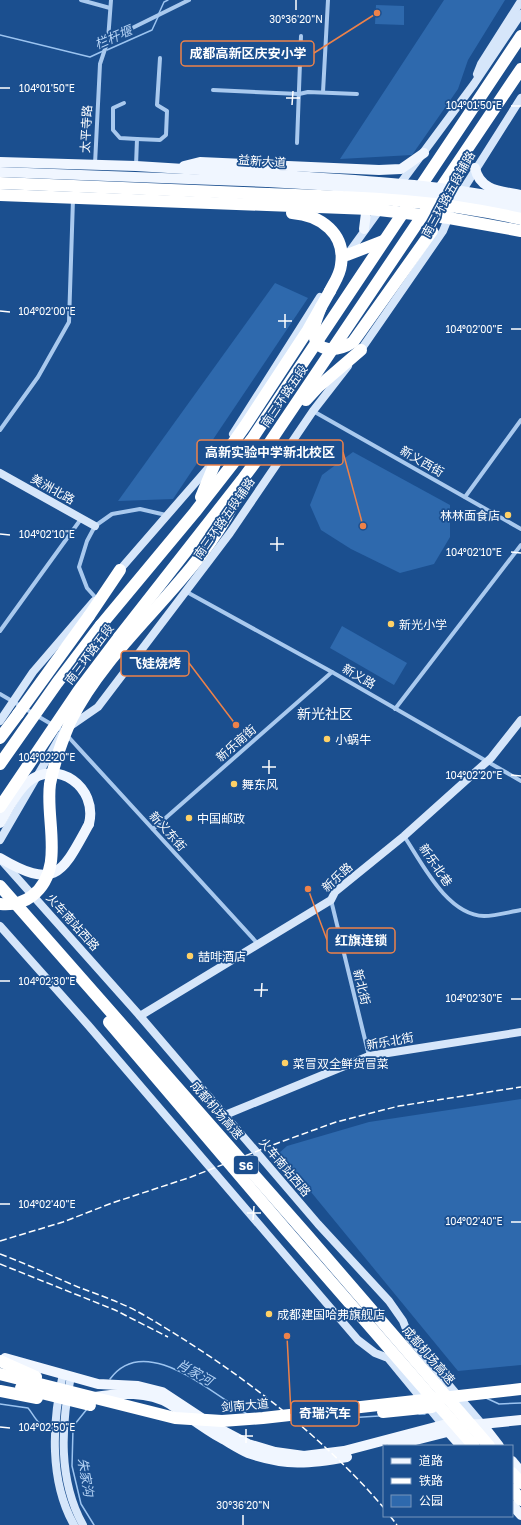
<svg xmlns="http://www.w3.org/2000/svg" width="521" height="1525" viewBox="0 0 521 1525" font-family="'Golos Text','Noto Sans SC',sans-serif">
<rect width="100%" height="100%" fill="#1b4f8f"/>
<!-- green -->
<g fill="#2e69ad">
<path d="M444,0H505L468,60L458,89L412,155L340,159Z"/>
<path d="M376,5L404,6V25L375,24Z"/>
<path d="M275,283L308,298L173,499L118,501Z"/>
<path d="M353,452L450,505V537L434,564L400,573L351,549L321,530L310,505L322,475Z"/>
<path d="M342,626L407,663L394,685L330,648Z"/>
<path d="M521,1099V1365L458,1371L279,1153L287,1146L369,1122Z"/>
</g>
<g fill="none" stroke-linecap="round" stroke-linejoin="round">
<!-- stream -->
<g stroke="#9cc4f0" stroke-width="1.5">
<path d="M159,13L164,2L168,0"/>
<path d="M0,35L90,57L103,51"/>
<path d="M107,50L152,30L158,17"/>
<path d="M110,1379C145,1331 212,1394 247,1414"/>
<path d="M486,1398L499,1404L521,1403"/>
<path d="M0,1404L28,1408C35,1416 37,1426 49,1426"/>
<path d="M419,1414H425"/>
<path d="M309,1425L331,1419L379,1416"/>
<path d="M71,1429L87,1409"/>
<path d="M73,1429L72,1466L81,1504L94,1525"/>
</g>
<!-- street -->
<g stroke="#a9c9ee" stroke-width="4">
<path d="M81,0L110,8"/>
<path d="M108,40L189,0"/>
<path d="M213,90L299,94L308,92L357,94"/>
<path d="M323,92L328,0"/>
<path d="M124,103L113,108V130L120,138L137,139L136,166"/>
<path d="M137,139L160,140L166,135L167,111L157,105L160,58"/>
<path d="M297,143L301,36"/>
<path d="M95,164L100,64L108,40L111,0"/>
<path d="M313,411L521,529"/>
<path d="M0,430L38,377L69,322L73,199"/>
<path d="M465,497L521,420"/>
<path d="M185,591L332,672L521,781"/>
<path d="M96,598L87,588L79,567L87,541L95,526L112,514L140,509L166,515"/>
<path d="M0,631L81,519"/>
<path d="M0,694L63,731L258,944"/>
<path d="M395,709L521,545"/>
<path d="M153,829L332,672"/>
<path d="M404,836C422,863 447,915 484,916C496,916 509,912 521,910"/>
<path d="M331,900L369,1056"/>
</g>
<!-- secondary -->
<g stroke="#d6e6fa" stroke-width="8">
<path d="M477,74L481,64L521,1"/>
<path d="M397,188L474,84L521,14"/>
<path d="M459,196L521,98"/>
<path d="M347,255L381,208"/>
<path d="M358,354L443,231L450,214"/>
<path d="M233,434L320,297"/>
<path d="M0,473L95,526"/>
<path d="M117,573L210,466"/>
<path d="M0,721L33,672L94,601"/>
<path d="M69,727L98,707L230,533L313,411L348,366"/>
<path d="M0,840L61,735"/>
<path d="M2,861L140,1016L318,1224L389,1301L403,1321L410,1339L482,1424"/>
<path d="M0,926L88,1025L358,1340L375,1353L388,1358L443,1425"/>
<path d="M140,1016L331,900L335,892L404,836L491,758L521,720"/>
<path d="M225,1115L369,1056L521,1032"/>
<path d="M63,1374C52,1422 49,1481 74,1525"/>
<path d="M71,1376C61,1426 58,1480 83,1525"/>
</g>
<!-- primary -->
<g stroke="#f0f6ff" stroke-width="10">
<path d="M0,162L136,166L265,174"/>
<path d="M184,166L200,162L379,170L401,169L424,153"/>
<path d="M475,168C480,191 501,191 521,195"/>
<path d="M0,172L267,182"/>
<path d="M361,203L366,213L364,229"/>
<path d="M0,858C56,891 62,873 89,824"/>
<path d="M5,1358L98,1384L138,1386L162,1392L212,1425L248,1444L275,1452L304,1456L344,1451L443,1425L482,1424L521,1420"/>
<path d="M95,1397C120,1393 148,1391 170,1404C187,1415 203,1428 221,1438C230,1443 239,1449 248,1453C287,1466 308,1464 347,1457"/>
<path d="M482,1424L499,1446"/>
<path d="M445,1428L461,1446"/>
<path d="M392,1446L459,1429"/>
<path d="M512,1461L521,1472"/>
<path d="M512,1505L521,1515"/>
</g>
<!-- highway -->
<g stroke="#fff" stroke-width="12">
<path d="M347,255L383,241"/>
<path d="M306,400L318,387L361,350"/>
<path d="M201,497L218,456L233,443L245,426L308,330L330,291"/>
<path d="M89,616L120,570"/>
<path d="M101,625L195,512L252,439L521,36"/>
<path d="M119,637L242,480L268,445L521,69"/>
<path d="M71,720C114,635 201,580 239,492"/>
<path d="M0,738L18,714"/>
<path d="M0,1391L37,1398"/>
<path d="M512,1473L521,1483"/>
<path d="M512,1489L521,1500"/>
</g>
<!-- rail -->
<g stroke="#fff" stroke-width="1.5" stroke-dasharray="7 3" stroke-linecap="butt">
<path d="M0,1241L63,1222L112,1203L191,1177L278,1143L336,1122L399,1106L521,1087"/>
<path d="M0,1254C27,1264 52,1276 78,1287C99,1295 123,1303 142,1314C230,1365 318,1431 384,1508"/>
<path d="M0,1264L115,1310L168,1337"/>
<path d="M390,1516L397,1525"/>
</g>
<!-- primary-bridge -->
<g stroke="#f0f6ff" stroke-width="10">
<path d="M265,174C351,180 437,183 521,202"/>
<path d="M267,182C352,186 437,193 521,210"/>
<path d="M0,823C8,810 16,792 28,782C57,758 98,787 89,824"/>
</g>
<!-- highway-bridge -->
<g stroke="#fff" stroke-width="12">
<path d="M0,183C90,187 179,190 269,194C354,197 438,199 521,219"/>
<path d="M0,195L370,209L449,218L521,231"/>
<path d="M292,213C321,215 346,234 341,265C340,275 334,283 330,291"/>
<path d="M321,307C318,315 314,323 314,331C314,355 339,351 353,342L432,231"/>
<path d="M18,714L89,616"/>
<path d="M0,764L57,683L101,625"/>
<path d="M0,807L79,690L119,637"/>
<path d="M0,886L307,1235L489,1446"/>
<path d="M0,904C11,905 23,903 32,896C66,870 45,820 50,784C54,762 62,741 71,720"/>
<path d="M109,1022L286,1230L474,1446"/>
<path d="M0,1361L36,1377"/>
<path d="M0,1374L175,1418L222,1421L263,1418L521,1389"/>
<path d="M21,1388L90,1405"/>
<path d="M383,1412L432,1407"/>
</g>
</g>
<!-- ticks -->
<path fill="none" stroke="#fff" stroke-width="1.5" d="M296,10V0M0,88H10M286,98H300M292,105L293,91M511,106H521M0,311L10,312M278,321H292M285,328V314M511,329H521M0,534L10,535M270,544H284M277,551V537M511,552L521,553M0,758H10M262,767H276M269,774V760M511,775L521,776M0,981H10M254,990H268M261,997L262,983M511,999H521M0,1204H10M247,1213H261M253,1220L254,1206M511,1222H521M0,1427L10,1428M239,1436H253M246,1443V1429M243,1525V1515"/>
<!-- markers -->
<g fill="#ffd166" stroke="#1b4f8f" stroke-width="1.5">
<circle cx="508" cy="515" r="4"/>
<circle cx="391" cy="624" r="4"/>
<circle cx="327" cy="739" r="4"/>
<circle cx="234" cy="784" r="4"/>
<circle cx="189" cy="818" r="4"/>
<circle cx="190" cy="956" r="4"/>
<circle cx="285" cy="1063" r="4"/>
<circle cx="269" cy="1314" r="4"/>
</g>
<g text-anchor="middle" dominant-baseline="central" stroke-width="3.5" stroke-linejoin="round" paint-order="stroke">
<!-- shield labels -->
<rect fill="#1b4f8f" stroke="#bbcadd" stroke-width="1" x="234" y="1156" width="24" height="18" rx="3"/>
<g font-size="11" font-weight="bold" fill="#fff">
<text x="246" y="1165">S6</text>
</g>
<!-- street labels -->
<g font-size="12" fill="#fff" stroke="#1b4f8f">
<text transform="translate(86 129) rotate(-87)">太平寺路</text>
<text transform="translate(262 161) rotate(4)">益新大道</text>
<text transform="translate(448 194) rotate(-61)">南三环路五段辅路</text>
<text transform="translate(284 396) rotate(-56)">南三环路五段</text>
<text transform="translate(422 461) rotate(30)">新义西街</text>
<text transform="translate(53 489) rotate(29)">美洲北路</text>
<text transform="translate(224 518) rotate(-55)">南三环路五段辅路</text>
<text transform="translate(89 654) rotate(-53)">南三环路五段</text>
<text transform="translate(359 676) rotate(30)">新义路</text>
<text transform="translate(236 743) rotate(-41)">新乐南街</text>
<text transform="translate(168 831) rotate(48)">新义东街</text>
<text transform="translate(436 865) rotate(56)">新乐北巷</text>
<text transform="translate(337 877) rotate(-42)">新乐路</text>
<text transform="translate(73 922) rotate(48)">火车南站西路</text>
<text transform="translate(362 987) rotate(76)">新北街</text>
<text transform="translate(390 1041) rotate(-10)">新乐北街</text>
<text transform="translate(217 1110) rotate(49)">成都机场高速</text>
<text transform="translate(285 1167) rotate(50)">火车南站西路</text>
<text transform="translate(429 1355) rotate(49)">成都机场高速</text>
<text transform="translate(245 1405) rotate(-5)">剑南大道</text>
</g>
<!-- poi labels -->
<g font-size="12" fill="#fff" stroke="#1b4f8f" text-anchor="start">
<text x="500" y="515" text-anchor="end">林林面食店</text>
<text x="399" y="624">新光小学</text>
<text x="335" y="739">小蜗牛</text>
<text x="242" y="784">舞东风</text>
<text x="197" y="818">中国邮政</text>
<text x="198" y="956">喆啡酒店</text>
<text x="293" y="1063">菜冒双全鲜货冒菜</text>
<text x="277" y="1314">成都建国哈弗旗舰店</text>
</g>
<!-- water labels -->
<g font-size="13" font-style="italic" fill="#b5d3f5" stroke="#1b4f8f">
<text transform="translate(113 37) rotate(-23)">栏杆堰</text>
<text transform="translate(195 1372) rotate(30)">肖家河</text>
<text transform="translate(86 1477) rotate(80)">朱家沟</text>
</g>
<!-- quarter labels -->
<g font-size="14" fill="#fff" stroke="#1b4f8f">
<text x="325" y="713">新光社区</text>
</g>
</g>
<g font-size="10" text-anchor="middle" fill="#fff" stroke="#1b4f8f" stroke-width="3.5" stroke-linejoin="round" paint-order="stroke">
<text x="296" y="23">30°36'20"N</text>
<text x="47" y="92">104°01'50"E</text>
<text x="474" y="109">104°01'50"E</text>
<text x="47" y="315">104°02'00"E</text>
<text x="474" y="333">104°02'00"E</text>
<text x="47" y="538">104°02'10"E</text>
<text x="474" y="556">104°02'10"E</text>
<text x="47" y="761">104°02'20"E</text>
<text x="474" y="779">104°02'20"E</text>
<text x="47" y="985">104°02'30"E</text>
<text x="474" y="1002">104°02'30"E</text>
<text x="47" y="1208">104°02'40"E</text>
<text x="474" y="1225">104°02'40"E</text>
<text x="47" y="1431">104°02'50"E</text>
<text x="243" y="1509">30°36'20"N</text>
</g>
<!-- callouts -->
<path fill="none" stroke="#ee8249" stroke-width="1.5" d="M377 13L314 53M363 526L343 452M236 725L189 663M308 889L327 940M287 1336L291 1414"/>
<g fill="#ee8249" stroke="#1b4f8f" stroke-width="1.5">
<circle cx="377" cy="13" r="4"/>
<circle cx="363" cy="526" r="4"/>
<circle cx="236" cy="725" r="4"/>
<circle cx="308" cy="889" r="4"/>
<circle cx="287" cy="1336" r="4"/>
</g>
<g fill="#1b4f8f" stroke="#ee8249" stroke-width="1.5">
<rect x="181" y="41" width="133" height="25" rx="4"/>
<rect x="197" y="440" width="146" height="25" rx="4"/>
<rect x="121" y="651" width="68" height="25" rx="4"/>
<rect x="327" y="928" width="68" height="25" rx="4"/>
<rect x="291" y="1401" width="68" height="25" rx="4"/>
</g>
<g font-size="13" text-anchor="middle" font-weight="bold" fill="#fff">
<text x="248" y="58">成都高新区庆安小学</text>
<text x="270" y="457">高新实验中学新北校区</text>
<text x="155" y="668">飞娃烧烤</text>
<text x="361" y="945">红旗连锁</text>
<text x="325" y="1418">奇瑞汽车</text>
</g>
<!-- legend -->
<rect x="383" y="1445" width="130" height="72" fill="#1b4f8f" stroke="#7695bc"/>
<rect x="391" y="1458" width="20" height="6" fill="#f0f6ff" stroke="#7695bc"/>
<text x="419" y="1465" font-size="12" fill="#ffffff">道路</text>
<rect x="391" y="1478" width="20" height="6" fill="#ffffff" stroke="#7695bc"/>
<text x="419" y="1485" font-size="12" fill="#ffffff">铁路</text>
<rect x="391" y="1495" width="20" height="12" fill="#2e69ad" stroke="#7695bc"/>
<text x="419" y="1505" font-size="12" fill="#ffffff">公园</text>
</svg>
